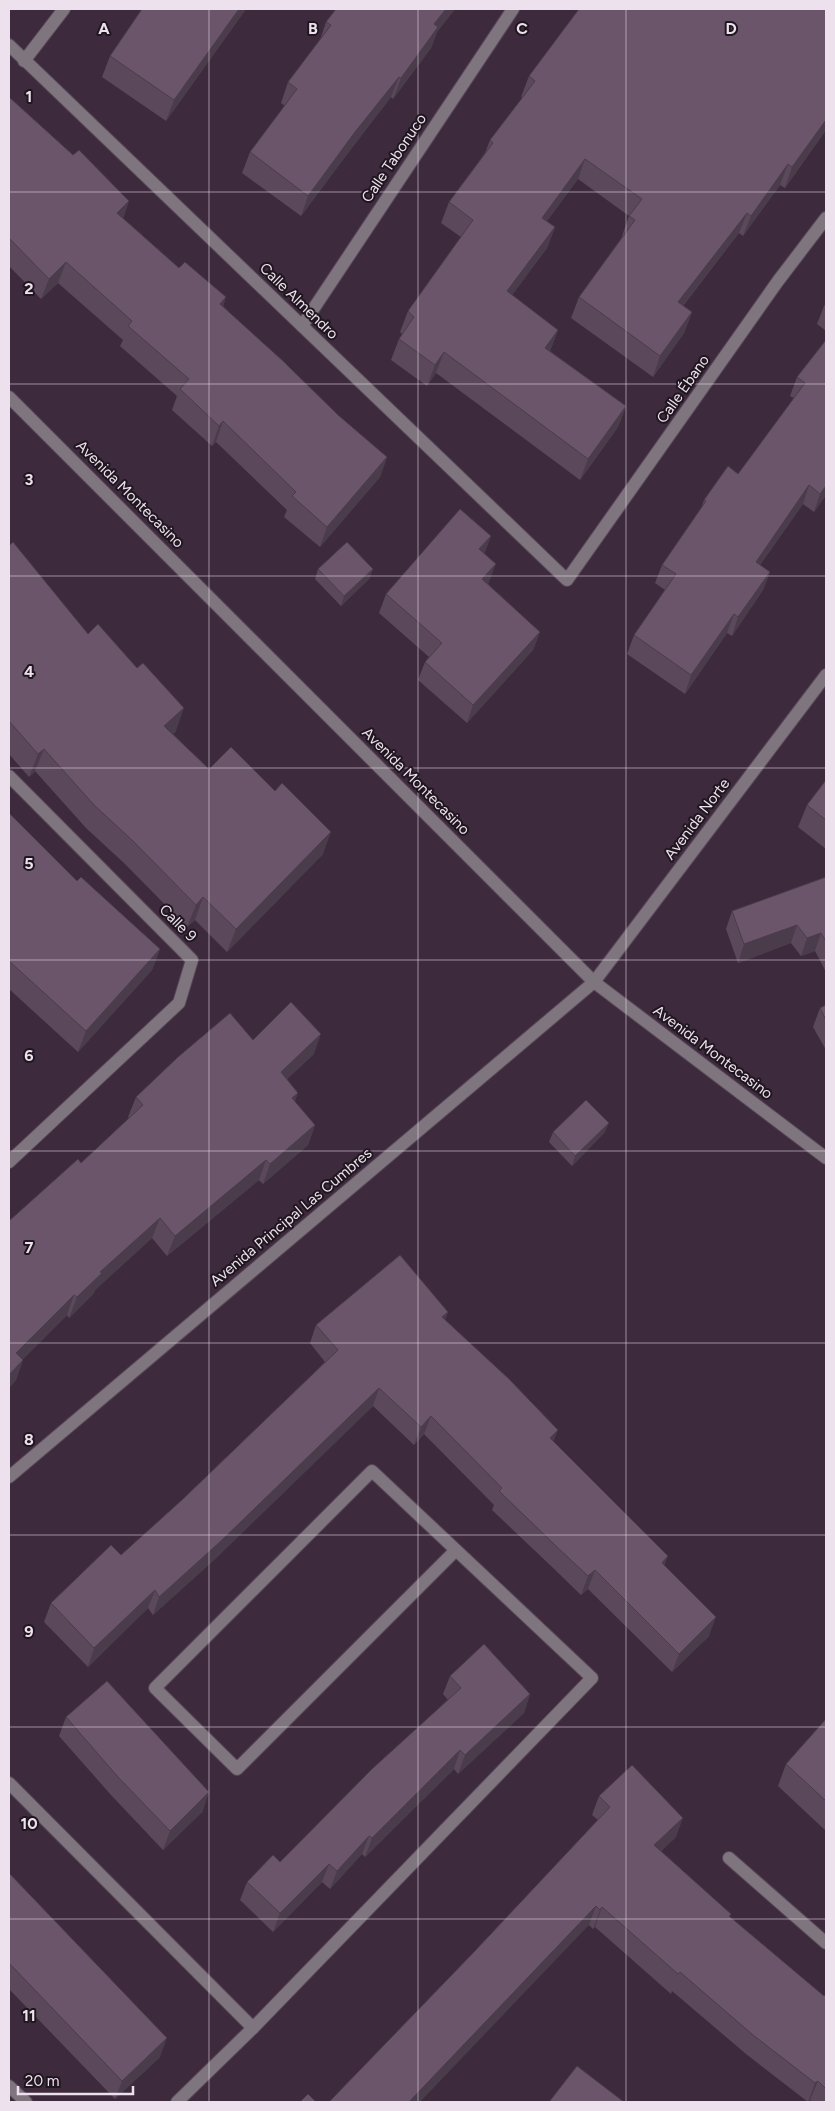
<svg xmlns="http://www.w3.org/2000/svg" width="835" height="2111" viewBox="0 0 835 2111" font-family="Figtree,sans-serif">
<rect width="100%" height="100%" fill="#3d2a3d"/>
<g fill="none" stroke-linecap="round" stroke-linejoin="round">
<defs>
<g id="minor">
<path d="M9,45L567,580L778,281L826,218"/>
<path d="M24,61L64,9"/>
<path d="M302,326L513,9"/>
<path d="M9,397L594,982L826,1158"/>
<path d="M9,776L192,960L179,1003L9,1162"/>
<path d="M9,1477L594,982L826,675"/>
<path d="M9,1783L253,2028"/>
<path d="M729,1858L826,1943"/>
<path d="M9,2086L26,2102"/>
<path d="M177,2102L253,2028L592,1678L372,1471L155,1688L237,1769L456,1550"/>
</g>
</defs>
<!-- minor casing -->
<use href="#minor" stroke="#594759" stroke-width="14"/>
<!-- minor -->
<use href="#minor" stroke="#7f757f" stroke-width="12"/>
</g>
<!-- wall -->
<g fill="#5b495b">
<path d="M142,9H246L166,121L102,77L110,56Z"/>
<path d="M336,9H455L437,32L431,48L393,99L391,97L348,153L301,216L242,173L250,152L285,106L281,103L288,82L320,40L326,22Z"/>
<path d="M529,76L826,130L785,188L780,185L743,236L739,233L683,306L692,312L684,333L653,377L571,318L579,297L622,237V236L629,216L578,179L547,221L555,227L547,248L512,295L558,330L550,351L626,406L618,427L580,480L436,373L427,386L391,360L399,339L402,334L400,332L408,311L461,237L441,223L449,202L485,153L490,140L523,98L521,97Z"/>
<path d="M9,97L73,155L129,201L123,218L179,268L226,297L223,306L338,415L387,457L380,477L320,547L284,517L287,510L216,442L212,446L172,410L177,396L120,346L123,340L58,283L41,299L9,266Z"/>
<path d="M826,303V331L817,324L824,306Z"/>
<path d="M826,340V495L814,512L803,504L760,565L770,572L763,590L732,636L727,633L685,694L627,654L634,635L665,590L655,583L662,565L701,508L704,500L738,474L794,398L790,396L797,377Z"/>
<path d="M491,536L484,554L489,582L488,584L540,632L533,650L467,723L418,680L425,662L429,657L379,613L386,594Z"/>
<path d="M9,546L176,731L173,734L209,769L323,854L227,952L195,920L187,927L125,864L86,828L35,771L29,777L9,754Z"/>
<path d="M318,569H373L369,579L341,606L315,579Z"/>
<path d="M826,780V849L798,827L807,805Z"/>
<path d="M9,813L77,881L160,949L152,970L78,1052L9,989Z"/>
<path d="M826,877V972L815,951L801,956L791,943L738,963L726,929L732,911Z"/>
<path d="M826,1005V1050L813,1027L820,1008Z"/>
<path d="M253,1040L314,1054L287,1079L295,1102L315,1125L308,1145L263,1184L259,1180L167,1256L152,1238L95,1290L94,1293L69,1318L67,1315L23,1359V1360L16,1380L9,1388V1221L81,1163L129,1118L128,1117L136,1097Z"/>
<path d="M553,1132H605L572,1166L549,1142Z"/>
<path d="M448,1312L445,1320L554,1442L664,1566L709,1636L672,1672L588,1589L581,1595L550,1565L492,1510L494,1505L424,1434L414,1445L373,1406L214,1560L153,1615L148,1608L88,1667L44,1622L51,1603L121,1555L183,1499L325,1362L310,1343L316,1325Z"/>
<path d="M450,1676L530,1694L524,1713L458,1774L454,1769L365,1857L362,1854L330,1889L322,1882L273,1932L240,1900L247,1882L280,1862L448,1700L443,1694Z"/>
<path d="M66,1717L203,1811L163,1850L111,1795L59,1736Z"/>
<path d="M826,1719V1831L778,1786L786,1764Z"/>
<path d="M599,1796L676,1837L661,1851L731,1914L730,1917L824,1996H826V2102H813L810,2100L809,2102H808L746,2054L672,1991L671,1994L595,1927L593,1929L589,1925L474,1952L598,1820L592,1815Z"/>
<path d="M9,1873L160,2057L115,2099L9,1989Z"/>
</g>
<!-- shaded-wall -->
<g fill="#4a3c4a">
<path d="M239,9H246L166,121L174,100Z"/>
<path d="M446,9H455L437,32L431,48L393,99L401,78L434,24Z"/>
<path d="M399,77L391,97L348,153L301,216L308,196L355,132Z"/>
<path d="M826,120V130L785,188L792,167Z"/>
<path d="M585,159L578,179L534,238L542,218Z"/>
<path d="M788,164L780,185L743,236L751,216Z"/>
<path d="M129,201L121,222L117,213Z"/>
<path d="M747,213L739,233L670,322L678,302Z"/>
<path d="M555,227L547,248L500,312L507,291Z"/>
<path d="M66,262L58,283L41,299L49,279Z"/>
<path d="M226,297L219,318L220,304Z"/>
<path d="M692,312L684,333L653,377L660,356Z"/>
<path d="M558,330L550,351L537,368L545,348Z"/>
<path d="M444,352L436,373L427,386L435,365Z"/>
<path d="M626,406L618,427L580,480L588,459Z"/>
<path d="M223,421L216,442L212,446L219,426Z"/>
<path d="M387,457L380,477L320,547L327,527Z"/>
<path d="M809,485L803,504L749,580L756,562Z"/>
<path d="M826,486V495L814,512L820,494Z"/>
<path d="M491,536L484,554L479,549Z"/>
<path d="M496,564L489,582L476,598L482,579Z"/>
<path d="M373,569L369,579L341,606L344,596Z"/>
<path d="M770,572L763,590L732,636L738,617Z"/>
<path d="M734,614L727,633L685,694L691,675Z"/>
<path d="M540,632L533,650L467,723L473,705Z"/>
<path d="M184,708L176,731L156,749L164,726Z"/>
<path d="M44,749L35,771L29,777L38,754Z"/>
<path d="M331,832L323,854L227,952L236,929Z"/>
<path d="M203,897L195,920L187,927L196,905Z"/>
<path d="M797,925L791,943L738,963L744,944Z"/>
<path d="M821,933L815,951L801,956L807,938Z"/>
<path d="M160,949L152,970L78,1052L86,1031Z"/>
<path d="M321,1034L314,1054L273,1092L281,1072Z"/>
<path d="M298,1093L291,1113L292,1098Z"/>
<path d="M609,1123L605,1132L572,1166L575,1156Z"/>
<path d="M315,1125L308,1145L263,1184L270,1164Z"/>
<path d="M266,1160L259,1180L167,1256L175,1236Z"/>
<path d="M160,1218L152,1238L95,1290L94,1293L69,1318L77,1297L100,1272Z"/>
<path d="M74,1295L67,1315L9,1373L16,1353Z"/>
<path d="M448,1312L441,1330L442,1317Z"/>
<path d="M23,1360L16,1380L9,1388V1375Z"/>
<path d="M379,1388L373,1406L214,1560L153,1615L159,1597Z"/>
<path d="M431,1416L424,1434L414,1445L421,1427Z"/>
<path d="M558,1430L551,1448L550,1438Z"/>
<path d="M668,1556L661,1575L662,1563Z"/>
<path d="M595,1570L588,1589L581,1595L588,1576Z"/>
<path d="M155,1590L148,1608L88,1667L94,1648Z"/>
<path d="M716,1617L709,1636L672,1672L679,1654Z"/>
<path d="M530,1694L524,1713L458,1774L465,1755Z"/>
<path d="M460,1750L454,1769L365,1857L372,1838Z"/>
<path d="M209,1792L203,1811L163,1850L170,1831Z"/>
<path d="M683,1818L676,1837L647,1864L654,1845Z"/>
<path d="M369,1836L362,1854L330,1889L337,1871Z"/>
<path d="M329,1864L322,1882L273,1932L280,1913Z"/>
<path d="M596,1906L589,1925L420,2102H409Z"/>
<path d="M602,1907L595,1927L593,1929L600,1910Z"/>
<path d="M167,2038L160,2057L115,2099L122,2081Z"/>
<path d="M818,2081L810,2100L808,2102L815,2083Z"/>
</g>
<!-- building -->
<g fill="#6a556a" stroke="#4a3c4a">
<path d="M142,9H239L174,100L110,56Z"/>
<path d="M336,9H446L434,24L438,27L401,78L399,77L355,132L308,196L250,152L297,89L288,82L331,25L326,22Z"/>
<path d="M579,9H826V120L792,167L788,164L751,216L747,213L678,302L692,312L660,356L579,297L635,220L629,216L642,199L585,159L542,218L555,227L507,291L558,330L545,348L626,406L588,459L444,352L435,365L399,339L414,317L408,311L473,220L449,202L493,143L490,140L535,81L529,76Z"/>
<path d="M9,97L73,155L79,150L129,201L117,213L179,268L185,262L226,297L220,304L283,361L338,415L387,457L327,527L292,496L296,492L223,421L219,426L180,389L189,379L128,326L132,321L66,262L49,279L9,238Z"/>
<path d="M826,340V486L820,494L809,485L756,562L770,572L738,617L734,614L691,675L634,635L676,574L662,565L706,501L704,500L728,466L738,474L805,383L797,377Z"/>
<path d="M460,509L491,536L479,549L496,564L482,579L540,632L473,705L425,662L442,643L386,594Z"/>
<path d="M13,542L88,634L98,624L137,668L143,663L184,708L164,726L209,769L231,747L275,791L282,783L331,832L236,929L203,897L196,905L133,841L94,805L44,749L38,754L9,721V546Z"/>
<path d="M347,542L373,569L344,596L318,569Z"/>
<path d="M826,780V820L807,805Z"/>
<path d="M9,813L77,881L81,877L160,949L86,1031L9,961Z"/>
<path d="M826,877V941L821,933L807,938L797,925L744,944L732,911Z"/>
<path d="M291,1002L321,1034L281,1072L298,1093L292,1098L315,1125L270,1164L266,1160L175,1236L160,1218L100,1272L102,1273L77,1297L74,1295L16,1353L23,1360L9,1375V1221L78,1159L81,1163L143,1105L136,1097L178,1057L230,1013L253,1040Z"/>
<path d="M826,1005V1020L820,1008Z"/>
<path d="M586,1100L609,1123L575,1156L553,1132Z"/>
<path d="M400,1255L448,1312L442,1317L509,1379L558,1430L550,1438L668,1556L662,1563L716,1617L679,1654L595,1570L588,1576L557,1547L499,1491L502,1488L431,1416L421,1427L379,1388L221,1541L159,1597L155,1590L94,1648L51,1603L111,1545L121,1555L183,1499L338,1350L316,1325Z"/>
<path d="M484,1644L530,1694L465,1755L460,1750L372,1838L369,1836L337,1871L329,1864L280,1913L247,1882L273,1855L280,1862L372,1769L461,1688L450,1676Z"/>
<path d="M107,1681L209,1792L170,1831L118,1777L66,1717Z"/>
<path d="M826,1719V1801L786,1764Z"/>
<path d="M632,1765L683,1818L654,1845L731,1914L729,1916L824,1996L825,1995L826,1996V2089L818,2081L815,2083L753,2035L680,1972L678,1974L602,1907L600,1910L596,1906L409,2102H329L474,1952L610,1807L599,1796Z"/>
<path d="M9,1873L167,2038L122,2081L9,1963Z"/>
<path d="M577,2066L624,2102H549Z"/>
<path d="M308,2094L316,2102H300Z"/>
</g>
<!-- grid -->
<path fill="none" stroke="#ede1ed" stroke-width="1" stroke-opacity="0.55" d="M209,9V2102M418,9V2102M626,9V2102M9,192H826M9,384H826M9,576H826M9,768H826M9,960H826M9,1151H826M9,1343H826M9,1535H826M9,1727H826M9,1919H826"/>
<g text-anchor="middle" dominant-baseline="central" stroke-width="4" stroke-linejoin="round" paint-order="stroke">
<!-- street labels -->
<g font-size="15" fill="#ede1ed" stroke="#1f161f">
<text transform="translate(394 158) rotate(-56)">Calle Tabonuco</text>
<text transform="translate(299 301) rotate(44)">Calle Almendro</text>
<text transform="translate(683 389) rotate(-55)">Calle Ébano</text>
<text transform="translate(130 494) rotate(45)">Avenida Montecasino</text>
<text transform="translate(416 781) rotate(45)">Avenida Montecasino</text>
<text transform="translate(697 819) rotate(-53)">Avenida Norte</text>
<text transform="translate(178 923) rotate(45)">Calle 9</text>
<text transform="translate(713 1052) rotate(37)">Avenida Montecasino</text>
<text transform="translate(291 1217) rotate(-40)">Avenida Principal Las Cumbres</text>
</g>
</g>
<g font-size="16" text-anchor="middle" font-weight="bold" fill="#ede1ed" stroke="#1f161f" stroke-width="4" stroke-linejoin="round" paint-order="stroke">
<text x="104" y="34">A</text>
<text x="313" y="34">B</text>
<text x="522" y="34">C</text>
<text x="731" y="34">D</text>
<text x="29" y="102">1</text>
<text x="29" y="294">2</text>
<text x="29" y="485">3</text>
<text x="29" y="677">4</text>
<text x="29" y="869">5</text>
<text x="29" y="1061">6</text>
<text x="29" y="1253">7</text>
<text x="29" y="1445">8</text>
<text x="29" y="1637">9</text>
<text x="29" y="1829">10</text>
<text x="29" y="2021">11</text>
</g>
<!-- border -->
<rect width="835" height="2111" fill="none" stroke="#ede1ed" stroke-width="20"/>
<!-- scale -->
<path d="M18 2086v8h115v-8" fill="none" stroke="#ede1ed" stroke-width="2.5"/>
<text x="25" y="2086" font-size="15" fill="#ede1ed" stroke="#1f161f" stroke-width="4" paint-order="stroke">20 m</text>
</svg>
